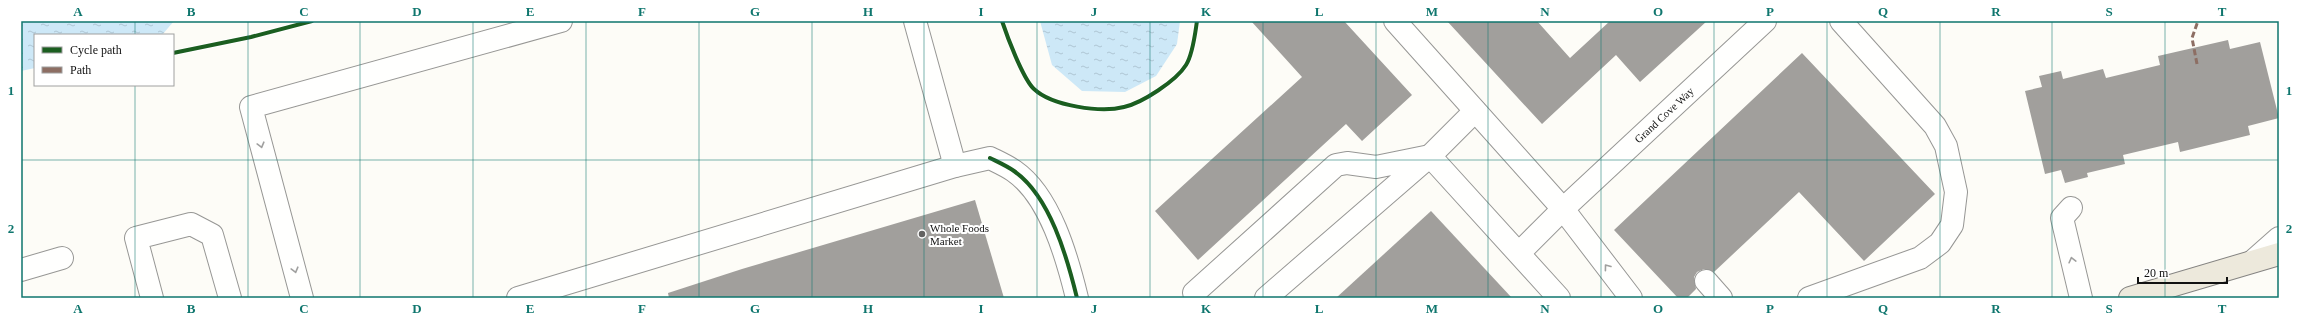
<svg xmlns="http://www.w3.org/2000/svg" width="2300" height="319" viewBox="0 0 2300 319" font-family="Georgia,serif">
<defs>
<pattern id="water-ripples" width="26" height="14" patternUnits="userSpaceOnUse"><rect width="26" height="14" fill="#cde8f7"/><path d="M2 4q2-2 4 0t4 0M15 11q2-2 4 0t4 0" fill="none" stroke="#afc6d3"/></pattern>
</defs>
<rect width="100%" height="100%" fill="#fdfcf7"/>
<!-- water -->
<g fill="url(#water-ripples)">
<path d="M21,21H174L162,35H35V68L21,71Z"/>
<path d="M1040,21H1180L1177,44L1156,76L1125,92L1082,91L1052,65Z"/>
</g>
<!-- building -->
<g fill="#a19f9c">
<path d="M1251,21H1344L1412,95L1362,141L1346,124L1198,260L1155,211L1302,77Z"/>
<path d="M1447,21H1537L1570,58L1610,21H1707L1640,82L1616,55L1542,124Z"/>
<path d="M2228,40L2230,49L2260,42L2279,118L2248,126L2250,135L2180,152L2178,142L2123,155L2125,164L2087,173L2088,177L2065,183L2061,170L2045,174L2025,91L2042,87L2039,76L2061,71L2063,79L2103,69L2106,78L2160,65L2158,56Z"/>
<path d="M1802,53L1935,194L1864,261L1799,192L1714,272L1704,269L1697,272L1694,277L1696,289L1687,298H1678L1614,230Z"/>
<path d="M975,200L1004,298H669L668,293L742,269Z"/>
<path d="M1431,211L1512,298H1336Z"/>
</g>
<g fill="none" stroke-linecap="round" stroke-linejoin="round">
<defs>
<g id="minor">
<path d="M915,21L955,166"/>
<path id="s1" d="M1395,21L1563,209L1765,21"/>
<path d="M1475,111L1430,156L1559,298"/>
<path d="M2071,208L2062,218L2081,298"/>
<path d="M1519,253L1563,209L1631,298"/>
<path d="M2253,261L2279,238"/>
<path d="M21,270L62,258"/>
<path d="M1706,281L1721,298"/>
<path d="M1194,293L1336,165L1347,163L1376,167L1430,156L1266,298"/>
<path d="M152,298L136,238L191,224L212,235L230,298"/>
<path d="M302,298L251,107L561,21"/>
<path d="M518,298L955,166L990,158C998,162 1007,166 1014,171C1050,196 1067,257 1077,298"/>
<path d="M1809,298L1920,258L1940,243L1952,225L1956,192L1946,146L1935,126L1841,21"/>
</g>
<path id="major" d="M2130,298L2279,254"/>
</defs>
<!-- minor casing -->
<use href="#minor" stroke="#979795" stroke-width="24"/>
<!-- major casing -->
<use href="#major" stroke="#858482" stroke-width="24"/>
<!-- minor -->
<use href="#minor" stroke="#fffffe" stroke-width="22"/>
<!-- major -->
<use href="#major" stroke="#ede9dc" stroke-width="22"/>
<!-- quiet -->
<path stroke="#8d6e63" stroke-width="3" stroke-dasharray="6 3" stroke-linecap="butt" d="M2197,64L2192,38L2198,21"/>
<defs>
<g id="cycleway">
<path d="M1002,21C1007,36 1023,79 1034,89C1052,106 1101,113 1124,107C1142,103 1176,81 1186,65C1193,54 1195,34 1197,21"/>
<path d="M173,53L251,37L312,21"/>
<path d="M990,158C998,162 1007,166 1014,171C1050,196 1067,257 1077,298"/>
</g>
</defs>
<!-- cycleway casing -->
<use href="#cycleway" stroke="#fff" stroke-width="6"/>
<!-- cycleway -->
<use href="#cycleway" stroke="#1b5e20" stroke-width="4"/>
</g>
<!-- one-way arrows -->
<defs><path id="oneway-chevron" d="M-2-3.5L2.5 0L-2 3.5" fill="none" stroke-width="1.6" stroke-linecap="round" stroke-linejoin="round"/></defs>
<g stroke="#a0a09f">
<use href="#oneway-chevron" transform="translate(261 145) rotate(75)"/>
<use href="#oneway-chevron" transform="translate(2072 260) rotate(-104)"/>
<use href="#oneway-chevron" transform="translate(1607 267) rotate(-127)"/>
<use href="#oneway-chevron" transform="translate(295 270) rotate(75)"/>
</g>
<!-- grid -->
<path fill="none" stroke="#0f766e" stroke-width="1" stroke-opacity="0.55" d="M135,21V35M248,21V298M360,21V298M473,21V298M586,21V298M699,21V298M812,21V298M924,21V298M1037,21V298M1150,21V298M1263,21V298M1376,21V298M1488,21V298M1601,21V298M1714,21V298M1827,21V298M1940,21V298M2052,21V298M2165,21V298M135,85V298M21,160H2279"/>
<!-- markers -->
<circle fill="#646362" stroke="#fff" stroke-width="1.5" cx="922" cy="234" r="4"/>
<g text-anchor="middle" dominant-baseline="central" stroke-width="4" stroke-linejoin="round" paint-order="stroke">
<!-- street labels -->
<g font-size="11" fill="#111" stroke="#fff">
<text stroke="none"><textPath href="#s1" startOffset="390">Grand Cove Way</textPath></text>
</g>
<!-- poi labels -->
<g font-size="11" fill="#111" stroke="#fff" text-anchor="start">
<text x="930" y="228">Whole Foods<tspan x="930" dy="13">Market</tspan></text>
</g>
</g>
<!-- border -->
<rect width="2300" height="319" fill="none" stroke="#ffffff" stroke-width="44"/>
<!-- legend -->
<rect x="34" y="34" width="140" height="52" fill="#ffffff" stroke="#a0a0a0"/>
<rect x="42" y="47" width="20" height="6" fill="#1b5e20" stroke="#a0a0a0"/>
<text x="70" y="54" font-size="12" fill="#111111">Cycle path</text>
<rect x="42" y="67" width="20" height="6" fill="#8d6e63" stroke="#a0a0a0"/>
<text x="70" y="74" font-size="12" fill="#111111">Path</text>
<!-- scale -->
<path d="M2138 277v6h89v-6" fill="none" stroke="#111111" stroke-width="2"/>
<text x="2144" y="277" font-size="12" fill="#111111" stroke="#ffffff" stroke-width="3" paint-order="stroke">20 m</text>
<rect x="22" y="22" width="2256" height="275" fill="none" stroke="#0f766e" stroke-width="1.5"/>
<g font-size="13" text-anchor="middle" font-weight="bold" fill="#0f766e">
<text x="78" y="16">A</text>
<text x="191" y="16">B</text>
<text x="304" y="16">C</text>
<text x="417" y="16">D</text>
<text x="530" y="16">E</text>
<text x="642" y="16">F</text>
<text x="755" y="16">G</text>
<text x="868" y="16">H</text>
<text x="981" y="16">I</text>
<text x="1094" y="16">J</text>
<text x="1206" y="16">K</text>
<text x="1319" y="16">L</text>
<text x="1432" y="16">M</text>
<text x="1545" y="16">N</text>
<text x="1658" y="16">O</text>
<text x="1770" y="16">P</text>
<text x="1883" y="16">Q</text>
<text x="1996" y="16">R</text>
<text x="2109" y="16">S</text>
<text x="2222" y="16">T</text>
<text x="11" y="95">1</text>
<text x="2289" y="95">1</text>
<text x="11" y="233">2</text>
<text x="2289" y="233">2</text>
<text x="78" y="313">A</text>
<text x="191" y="313">B</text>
<text x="304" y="313">C</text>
<text x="417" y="313">D</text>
<text x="530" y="313">E</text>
<text x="642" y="313">F</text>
<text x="755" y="313">G</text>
<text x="868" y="313">H</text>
<text x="981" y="313">I</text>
<text x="1094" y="313">J</text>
<text x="1206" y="313">K</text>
<text x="1319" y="313">L</text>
<text x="1432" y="313">M</text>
<text x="1545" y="313">N</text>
<text x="1658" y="313">O</text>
<text x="1770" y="313">P</text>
<text x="1883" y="313">Q</text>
<text x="1996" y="313">R</text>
<text x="2109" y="313">S</text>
<text x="2222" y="313">T</text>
</g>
</svg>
